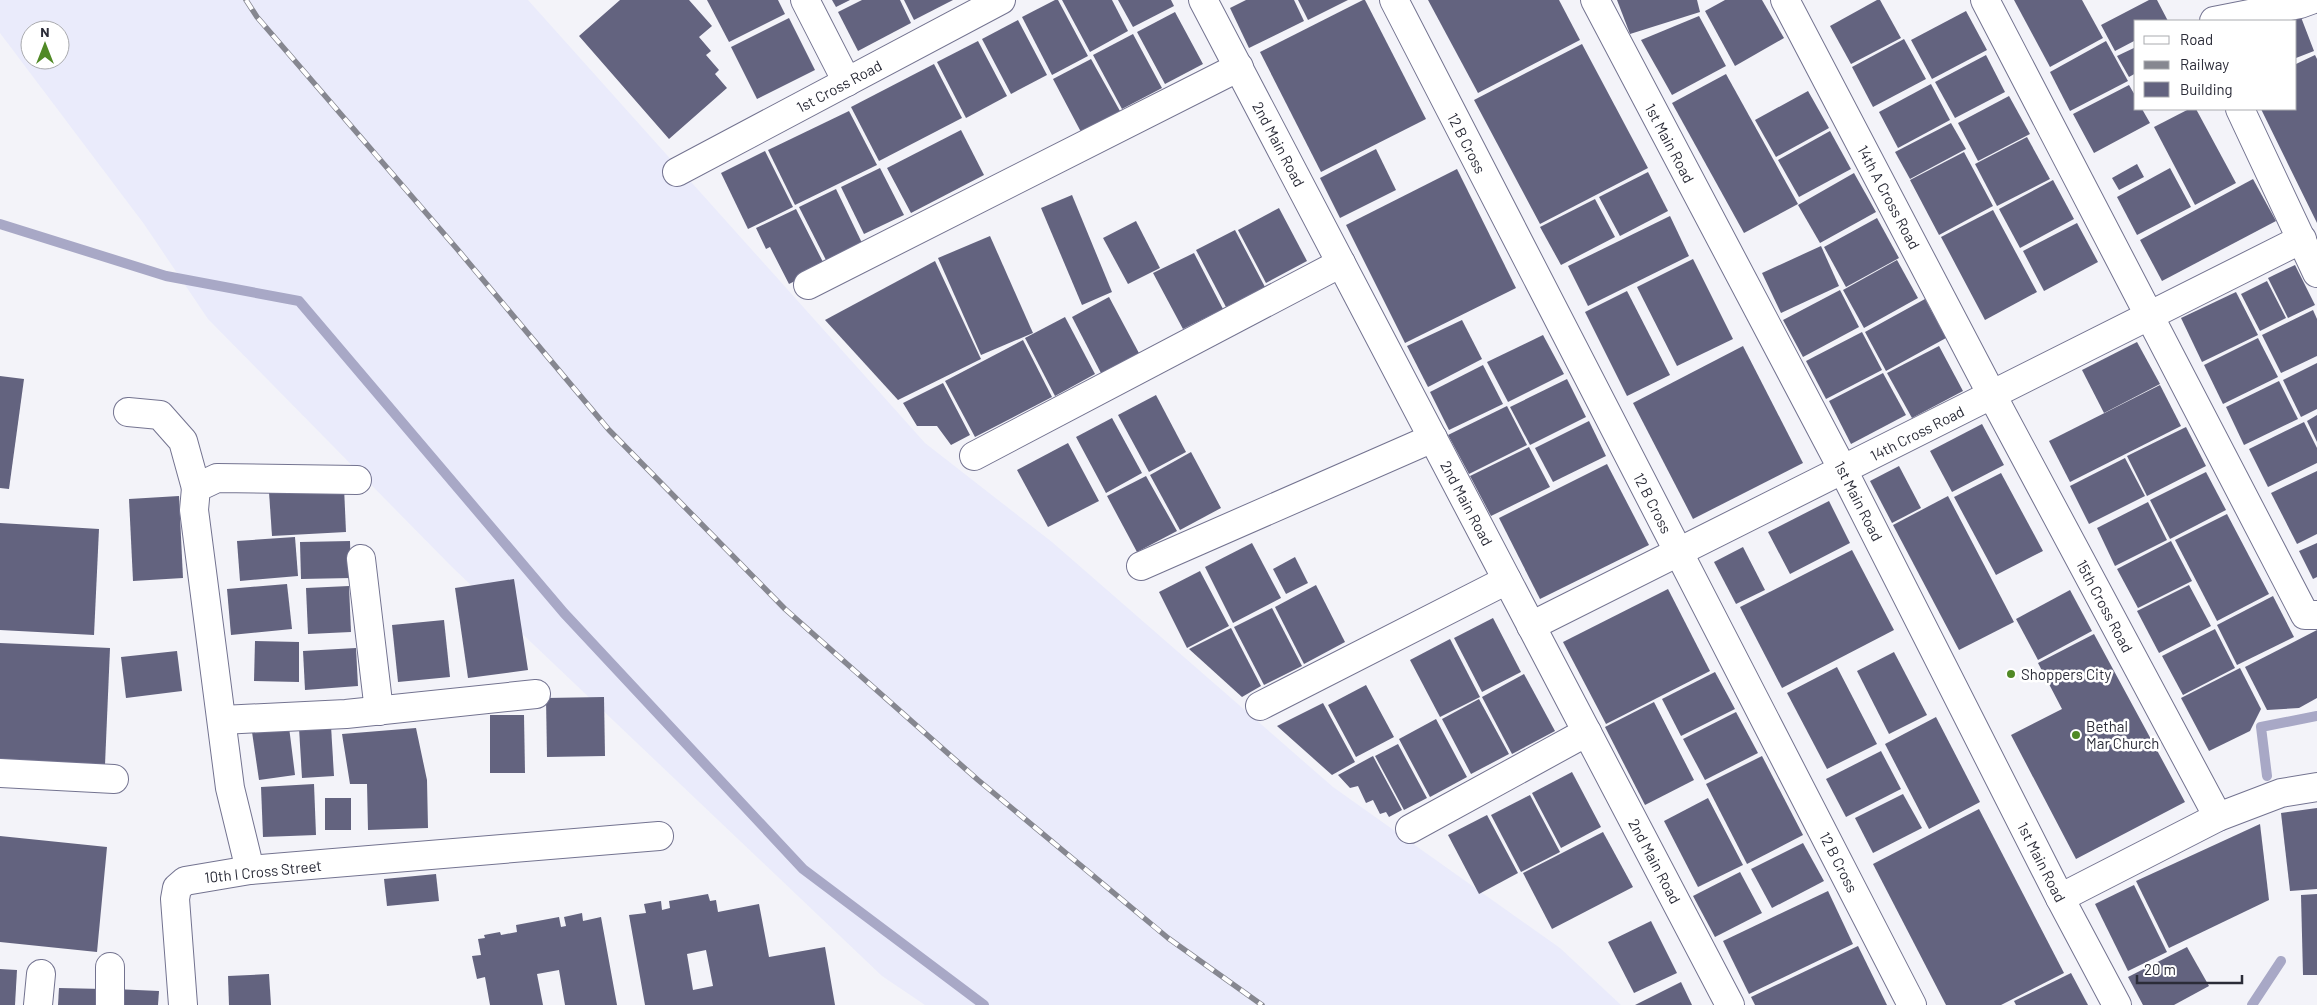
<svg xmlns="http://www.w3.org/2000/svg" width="2317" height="1005" viewBox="0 0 2317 1005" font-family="Barlow,sans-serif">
<rect width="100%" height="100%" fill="#f3f3f9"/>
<!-- built -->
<path fill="#eaebfb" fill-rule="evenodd" d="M0,0H528L925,443L1052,542L1333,787L1560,948L1621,1005H925L882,976L452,567L208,319L144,224L0,33ZM30,30H60V60H30Z"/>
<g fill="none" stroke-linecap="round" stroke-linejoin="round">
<!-- stream -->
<g stroke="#a8a8c6" stroke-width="10">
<path d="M0,224L166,276L299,301L564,613L803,869L984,1005"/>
<path d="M2267,776L2261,727L2317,716"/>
<path d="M2252,1005L2281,961"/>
</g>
</g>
<!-- building -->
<g fill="#63637f" fill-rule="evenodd">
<path d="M620,0H689L712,26L699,37L711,51L706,55L719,70L715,74L727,88L669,139L579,36Z"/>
<path d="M707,0H778L785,14L729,42Z"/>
<path d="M832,0H850L836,7Z"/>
<path d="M862,0H900L911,23L858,51L838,12Z"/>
<path d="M904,0H953L914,20Z"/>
<path d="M1055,0H1058L1088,56L1052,75L1022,17Z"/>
<path d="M1062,0H1112L1128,31L1090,52Z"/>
<path d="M1118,0H1171L1174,6L1133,27Z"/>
<path d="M1246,0H1294L1304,21L1249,48L1230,8Z"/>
<path d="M1298,0H1348L1308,20Z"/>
<path d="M1363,0H1365L1426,119L1321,172L1260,52Z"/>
<path d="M1428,0H1559L1580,40L1478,93Z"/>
<path d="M1617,0H1697L1700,12L1630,34Z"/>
<path d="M1725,0H1762L1784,38L1735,66L1705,11Z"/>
<path d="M1877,0H1880L1901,38L1851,64L1830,26Z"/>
<path d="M2014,0H2082L2103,38L2050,67Z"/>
<path d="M2149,0H2157L2168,21H2136V40L2115,51L2101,25Z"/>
<path d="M1966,11L1987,50L1932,79L1911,40Z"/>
<path d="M1175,12L1203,64L1165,84L1137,32Z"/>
<path d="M2299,12L2314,51L2296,58V21H2274Z"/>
<path d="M1699,16L1726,66L1672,95L1641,40Z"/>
<path d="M789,18L815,70L757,99L731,47Z"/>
<path d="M1018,20L1047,75L1011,94L982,39Z"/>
<path d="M1133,34L1162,88L1122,109L1093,55Z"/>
<path d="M1904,39L1926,79L1873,107L1852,67Z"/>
<path d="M978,41L1007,96L966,118L937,62Z"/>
<path d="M2106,41L2128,81L2070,111L2050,72Z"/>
<path d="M1582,44L1648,168L1540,224L1474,100Z"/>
<path d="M2136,47V73L2129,77L2117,56Z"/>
<path d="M1986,55L2005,92L1955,118L1935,82Z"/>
<path d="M2315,55L2317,59V223L2261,109H2296V64Z"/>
<path d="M1091,59L1120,111L1081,132L1053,79Z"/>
<path d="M934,64L962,118L879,161L851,107Z"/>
<path d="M1726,74L1798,204L1744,233L1672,103Z"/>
<path d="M1931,84L1950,120L1898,148L1879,112Z"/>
<path d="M2129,85L2136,97V109H2142L2150,123L2094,153L2073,114Z"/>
<path d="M1808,91L1829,128L1776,157L1755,120Z"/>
<path d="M2009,96L2030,134L1978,161L1958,123Z"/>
<path d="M2189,109H2196L2236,183L2195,205L2154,127Z"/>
<path d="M849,111L877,165L795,205L768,150Z"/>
<path d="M1951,123L1966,149L1910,179L1895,152Z"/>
<path d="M961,130L984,175L911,213L887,168Z"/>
<path d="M1830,131L1851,169L1799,197L1778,160Z"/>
<path d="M2027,137L2050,179L1997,206L1975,164Z"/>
<path d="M1376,149L1396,190L1340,218L1320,178Z"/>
<path d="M765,151L793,207L748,229L721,173Z"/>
<path d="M1964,152L1993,206L1939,235L1910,180Z"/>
<path d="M2137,164L2144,177L2119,190L2112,178Z"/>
<path d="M880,168L904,215L864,234L841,187Z"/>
<path d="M2170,168L2191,207L2137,235L2117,197Z"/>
<path d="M1457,169L1516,288L1405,343L1346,225Z"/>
<path d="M1648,172L1668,211L1620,236L1599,197Z"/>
<path d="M1854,173L1876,212L1820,243L1798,205Z"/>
<path d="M2253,179L2276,221L2162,281L2140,240Z"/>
<path d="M2053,180L2074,219L2020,248L1999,209Z"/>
<path d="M836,189L863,245L827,262L799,207Z"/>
<path d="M1072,195L1112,292L1082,305L1041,208Z"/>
<path d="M1595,199L1615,237L1561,265L1540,227Z"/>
<path d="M1279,208L1307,261L1266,283L1238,230Z"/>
<path d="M796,209L825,266L789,284L770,247L766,249L756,228Z"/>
<path d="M1993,210L2037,292L1985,320L1941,237Z"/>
<path d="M1670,216L1689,256L1588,306L1568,266Z"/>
<path d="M1877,218L1899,258L1846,287L1824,247Z"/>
<path d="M1136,221L1160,268L1128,284L1103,238Z"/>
<path d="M2077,223L2098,262L2044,291L2023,251Z"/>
<path d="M1235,230L1265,287L1226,307L1196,250Z"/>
<path d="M990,236L1033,333L981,355L938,258Z"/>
<path d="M1821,246L1839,286L1781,313L1762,273Z"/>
<path d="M1194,253L1223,309L1183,329L1153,273Z"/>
<path d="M1693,259L1733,339L1677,366L1637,287Z"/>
<path d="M1897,260L1918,298L1864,328L1843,290Z"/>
<path d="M935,261L981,359L898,400L825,320Z"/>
<path d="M2295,265L2315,305L2288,318L2268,278Z"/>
<path d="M2267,281L2286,318L2260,331L2241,294Z"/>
<path d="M1840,290L1859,327L1803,357L1783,320Z"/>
<path d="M1627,291L1670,375L1627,396L1585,312Z"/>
<path d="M2236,292L2258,335L2202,362L2181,318Z"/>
<path d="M1109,297L1140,355L1102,375L1072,317Z"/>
<path d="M1925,299L1946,338L1886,371L1865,332Z"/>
<path d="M2313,310L2317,319V356L2281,373L2262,335Z"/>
<path d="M1065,317L1095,374L1055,396L1025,338Z"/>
<path d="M1462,320L1482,359L1428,387L1407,346Z"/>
<path d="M1862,332L1882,370L1826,399L1806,361Z"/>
<path d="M1543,335L1564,374L1508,402L1487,362Z"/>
<path d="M2258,338L2278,377L2223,404L2204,365Z"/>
<path d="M1023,340L1052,397L975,437L945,381Z"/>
<path d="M2137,342L2160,384L2104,413L2082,370Z"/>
<path d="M1743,346L1803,463L1693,519L1633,403Z"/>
<path d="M1939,346L1963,391L1912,418L1887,373Z"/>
<path d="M2317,363V409L2301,417L2283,380Z"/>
<path d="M1483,365L1503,404L1449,430L1430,392Z"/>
<path d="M1883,373L1906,415L1851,444L1829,401Z"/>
<path d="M0,376L24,379L9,489L0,488Z"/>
<path d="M1567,379L1586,417L1530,445L1510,407Z"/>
<path d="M2279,381L2298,419L2244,445L2226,407Z"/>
<path d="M943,383L970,435L951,445L937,426H917L903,403Z"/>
<path d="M2160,385L2181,426L2070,482L2049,441Z"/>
<path d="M1156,395L1186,452L1149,472L1118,415Z"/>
<path d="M1507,406L1527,445L1469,474L1448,435Z"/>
<path d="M2317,415V442L2307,421Z"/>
<path d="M1112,418L1142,473L1106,493L1076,437Z"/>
<path d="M1589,421L1606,456L1553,482L1535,448Z"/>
<path d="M2304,422L2317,448V463L2268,487L2249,449Z"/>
<path d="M1982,424L2004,465L1952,492L1930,451Z"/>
<path d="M2186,427L2206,466L2147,496L2127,456Z"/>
<path d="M1068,443L1099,501L1048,527L1017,470Z"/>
<path d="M1529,447L1550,487L1491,516L1470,476Z"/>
<path d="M1191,452L1221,508L1180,530L1150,475Z"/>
<path d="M2125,458L2145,496L2089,524L2070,486Z"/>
<path d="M1607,464L1649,545L1540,599L1499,518Z"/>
<path d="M1899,466L1921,508L1892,523L1870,481Z"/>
<path d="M2317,471V534L2297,544L2271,493Z"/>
<path d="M2206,472L2226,510L2170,539L2150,500Z"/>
<path d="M2001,473L2043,551L1996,575L1954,497Z"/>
<path d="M1146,476L1177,531L1137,552L1107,496Z"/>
<path d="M344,487L346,532L272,536L269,492Z"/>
<path d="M179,496L183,578L133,581L129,499Z"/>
<path d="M1948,496L2014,622L1959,650L1893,525Z"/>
<path d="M1829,501L1850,543L1790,574L1768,532Z"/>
<path d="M2148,502L2167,540L2115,566L2097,528Z"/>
<path d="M2227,514L2269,594L2217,621L2175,540Z"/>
<path d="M0,523L99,529L94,635L0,630Z"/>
<path d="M295,537L298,576L240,581L237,541Z"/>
<path d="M350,541L351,578L301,579L300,542Z"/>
<path d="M2171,541L2192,581L2138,608L2117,569Z"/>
<path d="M1252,543L1281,598L1233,623L1205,567Z"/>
<path d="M2317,543V577L2313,579L2299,551Z"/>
<path d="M1743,547L1765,590L1736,604L1714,562Z"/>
<path d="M1852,550L1894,630L1782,688L1740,607Z"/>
<path d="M1295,557L1308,583L1286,594L1273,569Z"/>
<path d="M1200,571L1229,626L1187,648L1159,592Z"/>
<path d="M514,579L528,670L468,678L455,588Z"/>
<path d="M287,584L292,629L231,635L227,589Z"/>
<path d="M1316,585L1345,642L1304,664L1275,607Z"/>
<path d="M2189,585L2211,626L2159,653L2137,611Z"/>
<path d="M349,586L351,632L308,634L306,588Z"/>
<path d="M1668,589L1710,671L1606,724L1563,642Z"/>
<path d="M2070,590L2092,631L2038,660L2016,619Z"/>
<path d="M2273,596L2294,637L2237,665L2217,625Z"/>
<path d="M1272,608L1302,666L1264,685L1234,627Z"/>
<path d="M1493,618L1521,672L1482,692L1454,638Z"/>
<path d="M444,620L450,677L398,682L392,625Z"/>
<path d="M1231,628L1261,686L1242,697L1189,649Z"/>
<path d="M2215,629L2235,668L2183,695L2162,656Z"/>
<path d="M2317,630V698L2299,708L2267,710L2245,667Z"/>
<path d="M2094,634L2185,802L2076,859L2011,735L2062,709L2038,663Z"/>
<path d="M1450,639L1480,697L1440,717L1410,660Z"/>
<path d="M255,641L299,642V682L254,681Z"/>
<path d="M0,643L110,648L105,765L0,761Z"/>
<path d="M356,648L358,686L305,690L303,651Z"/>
<path d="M177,651L182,691L126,698L121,657Z"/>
<path d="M1894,652L1927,715L1889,734L1857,671Z"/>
<path d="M1837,667L1877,744L1827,769L1787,693Z"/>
<path d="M2240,668L2261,709L2250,731L2209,751L2181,698Z"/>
<path d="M1715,672L1735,709L1681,736L1662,699Z"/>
<path d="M1524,674L1555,731L1512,754L1482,697Z"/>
<path d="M1366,685L1394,737L1356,757L1328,705Z"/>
<path d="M604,697L605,756L547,757L546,698Z"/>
<path d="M1479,699L1509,754L1471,774L1442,719Z"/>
<path d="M1654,702L1694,780L1645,805L1605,727Z"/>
<path d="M1323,703L1355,762L1332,775L1277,726Z"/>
<path d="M1736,712L1758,753L1705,780L1683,739Z"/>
<path d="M490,715H524L525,773H490Z"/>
<path d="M1936,717L1980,802L1929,829L1885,744Z"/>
<path d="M1436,719L1467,777L1430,797L1399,739Z"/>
<path d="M331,726L334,776L302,778L299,728Z"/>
<path d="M289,727L295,775L259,780L252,732Z"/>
<path d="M416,728L427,780L428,828L368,830L367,784H350L342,734Z"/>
<path d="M1398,744L1427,798L1404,810L1375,756Z"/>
<path d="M1881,751L1901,789L1846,817L1826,779Z"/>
<path d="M1373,756L1402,810L1389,817L1386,812L1380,814L1373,800L1366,803L1358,786L1350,788L1338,775Z"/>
<path d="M1762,756L1803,835L1747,864L1706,784Z"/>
<path d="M1572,772L1601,827L1561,848L1532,793Z"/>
<path d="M314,784L316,835L263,837L261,787Z"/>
<path d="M1903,794L1922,828L1873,853L1855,818Z"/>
<path d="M1530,795L1560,852L1521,872L1491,815Z"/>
<rect x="325" y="798" width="26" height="32"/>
<path d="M1708,798L1743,865L1698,887L1664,821Z"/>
<path d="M2317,808V889L2290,891L2281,813Z"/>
<path d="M1979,809L2064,973L2001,1005H1946L1873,864Z"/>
<path d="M1487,815L1518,873L1479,894L1448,835Z"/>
<path d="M2260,824L2269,900L2169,948L2136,881Z"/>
<path d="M1603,832L1633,887L1552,929L1523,873Z"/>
<path d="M0,836L107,847L97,952L0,942Z"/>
<path d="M1803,843L1824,881L1772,908L1751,869Z"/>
<path d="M1740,872L1762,913L1715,937L1693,896Z"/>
<path d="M436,874L439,901L387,906L384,879Z"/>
<path d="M2134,885L2167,952L2128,971L2095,904Z"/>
<path d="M1828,891L1853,944L1749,994L1723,941Z"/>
<path d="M708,894L710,901L716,900L718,912L759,904L769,957L825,947L835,1005H645L629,915L646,913L644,904L661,901L662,910L670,908L669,901ZM706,950L713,986L693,990L687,954Z"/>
<path d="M2317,894V975H2303L2301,895Z"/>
<path d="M582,913L583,921L601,917L617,1005H565L559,970L537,974L543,1005H490L485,977L477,979L472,956L481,955L478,939L485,938L484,935L500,932L501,935L517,932L516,925L559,917L561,927L566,926L564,917Z"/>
<path d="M1651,921L1677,973L1634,993L1608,942Z"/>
<path d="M1858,946L1887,1005H1755L1751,997Z"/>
<path d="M2187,947L2209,986L2174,1005H2143L2128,977Z"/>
<path d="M0,969L17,970L15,1005H0Z"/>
<path d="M2071,973L2088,1005H2016L2014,1001Z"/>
<path d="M269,974L271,1005H229L228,976Z"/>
<path d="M1681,982L1692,1005H1635Z"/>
<path d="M59,988L103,989V1005H58Z"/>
<path d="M114,989L159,991L158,1005H114Z"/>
</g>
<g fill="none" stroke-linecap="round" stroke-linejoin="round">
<defs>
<g id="street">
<path d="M805,0L847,82"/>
<path d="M1203,0L1730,1005"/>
<path d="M1394,0L1912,1005"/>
<path d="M1595,0L1843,470L2060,898L2117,1005"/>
<path d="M1785,0L1992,395L2218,817"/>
<path d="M1985,0L2305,615H2317"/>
<path d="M2214,21L2300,4L2311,0"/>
<path d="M2240,109L2317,273"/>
<path d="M677,172L1001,0"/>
<path d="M808,285L1239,67"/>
<path d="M128,412L160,415L183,441L196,488"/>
<path d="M974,456L1341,263"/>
<path d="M361,559L379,711"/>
<path d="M1141,566L1433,438"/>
<path d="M1531,626L2302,239"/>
<path d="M1260,706L1507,580"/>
<path d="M222,720L346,714L536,694"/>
<path d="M0,773L114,779"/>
<path d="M1410,829L1587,732"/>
<path d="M250,870L230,788L194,510L196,488L217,478L357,480"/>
<path d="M2060,898L2218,817L2281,793L2317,787"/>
<path d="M38,1005L41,974"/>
<path d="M110,1005V967"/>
<path d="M183,1005L175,899L177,888L185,881L250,870L659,836"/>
</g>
</defs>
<!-- street casing -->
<use href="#street" stroke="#737390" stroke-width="30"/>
<!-- street -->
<use href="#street" stroke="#fff" stroke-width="28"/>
<defs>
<path id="rail" d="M246,0L257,17L458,250L609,430L785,609L978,780L1168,938L1262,1005"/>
</defs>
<!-- rail casing -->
<use href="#rail" stroke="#868790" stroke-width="5.5"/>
<!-- rail -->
<use href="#rail" stroke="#fff" stroke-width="4" stroke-dasharray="11" stroke-linecap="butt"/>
</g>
<!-- markers -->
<g fill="#508925" stroke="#fff" stroke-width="2">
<circle cx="2011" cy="674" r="5"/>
<circle cx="2076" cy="735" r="5"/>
</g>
<g text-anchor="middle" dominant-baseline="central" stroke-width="5" stroke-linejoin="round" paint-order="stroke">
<!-- street labels -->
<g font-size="15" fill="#2b2c38" stroke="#fff">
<text transform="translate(839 86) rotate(-28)">1st Cross Road</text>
<text transform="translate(1467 143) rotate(63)">12 B Cross</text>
<text transform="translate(1670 143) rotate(62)">1st Main Road</text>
<text transform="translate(1279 144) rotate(62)">2nd Main Road</text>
<text transform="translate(1889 197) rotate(62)">14th A Cross Road</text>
<text transform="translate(1917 433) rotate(-27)">14th Cross Road</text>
<text transform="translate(1859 501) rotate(63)">1st Main Road</text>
<text transform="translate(1467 503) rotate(62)">2nd Main Road</text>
<text transform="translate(1653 503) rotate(63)">12 B Cross</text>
<text transform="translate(2105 606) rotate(62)">15th Cross Road</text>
<text transform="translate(1655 861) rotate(62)">2nd Main Road</text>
<text transform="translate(1839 862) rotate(63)">12 B Cross</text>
<text transform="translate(2042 862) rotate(63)">1st Main Road</text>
<text transform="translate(263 871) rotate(-6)">10th I Cross Street</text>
</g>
<!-- poi labels -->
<g font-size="15" fill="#2b2c38" stroke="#fff" text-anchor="start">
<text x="2021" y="674">Shoppers City</text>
<text x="2086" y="726">Bethal<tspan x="2086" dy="17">Mar Church</tspan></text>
</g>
</g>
<!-- legend -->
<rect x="2134" y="20" width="162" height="90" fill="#ffffff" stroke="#aaabaf"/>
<rect x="2144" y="36" width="25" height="8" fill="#ffffff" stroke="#aaabaf"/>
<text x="2180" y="45" font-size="15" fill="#2b2c38">Road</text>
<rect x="2144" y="61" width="25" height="8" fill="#868790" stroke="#aaabaf"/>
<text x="2180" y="70" font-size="15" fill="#2b2c38">Railway</text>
<rect x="2144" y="82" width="25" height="15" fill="#63637f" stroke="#aaabaf"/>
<text x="2180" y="95" font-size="15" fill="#2b2c38">Building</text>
<!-- north arrow -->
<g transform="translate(45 45)"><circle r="24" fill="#ffffff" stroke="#aaabaf"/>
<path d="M0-4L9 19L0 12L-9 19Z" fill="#508925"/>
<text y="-8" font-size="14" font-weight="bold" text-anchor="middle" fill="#2b2c38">N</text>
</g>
<!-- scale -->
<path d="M2137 975v8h105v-8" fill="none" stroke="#2b2c38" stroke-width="2.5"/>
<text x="2144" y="975" font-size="15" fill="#2b2c38" stroke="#ffffff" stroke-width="4" paint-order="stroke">20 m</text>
</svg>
